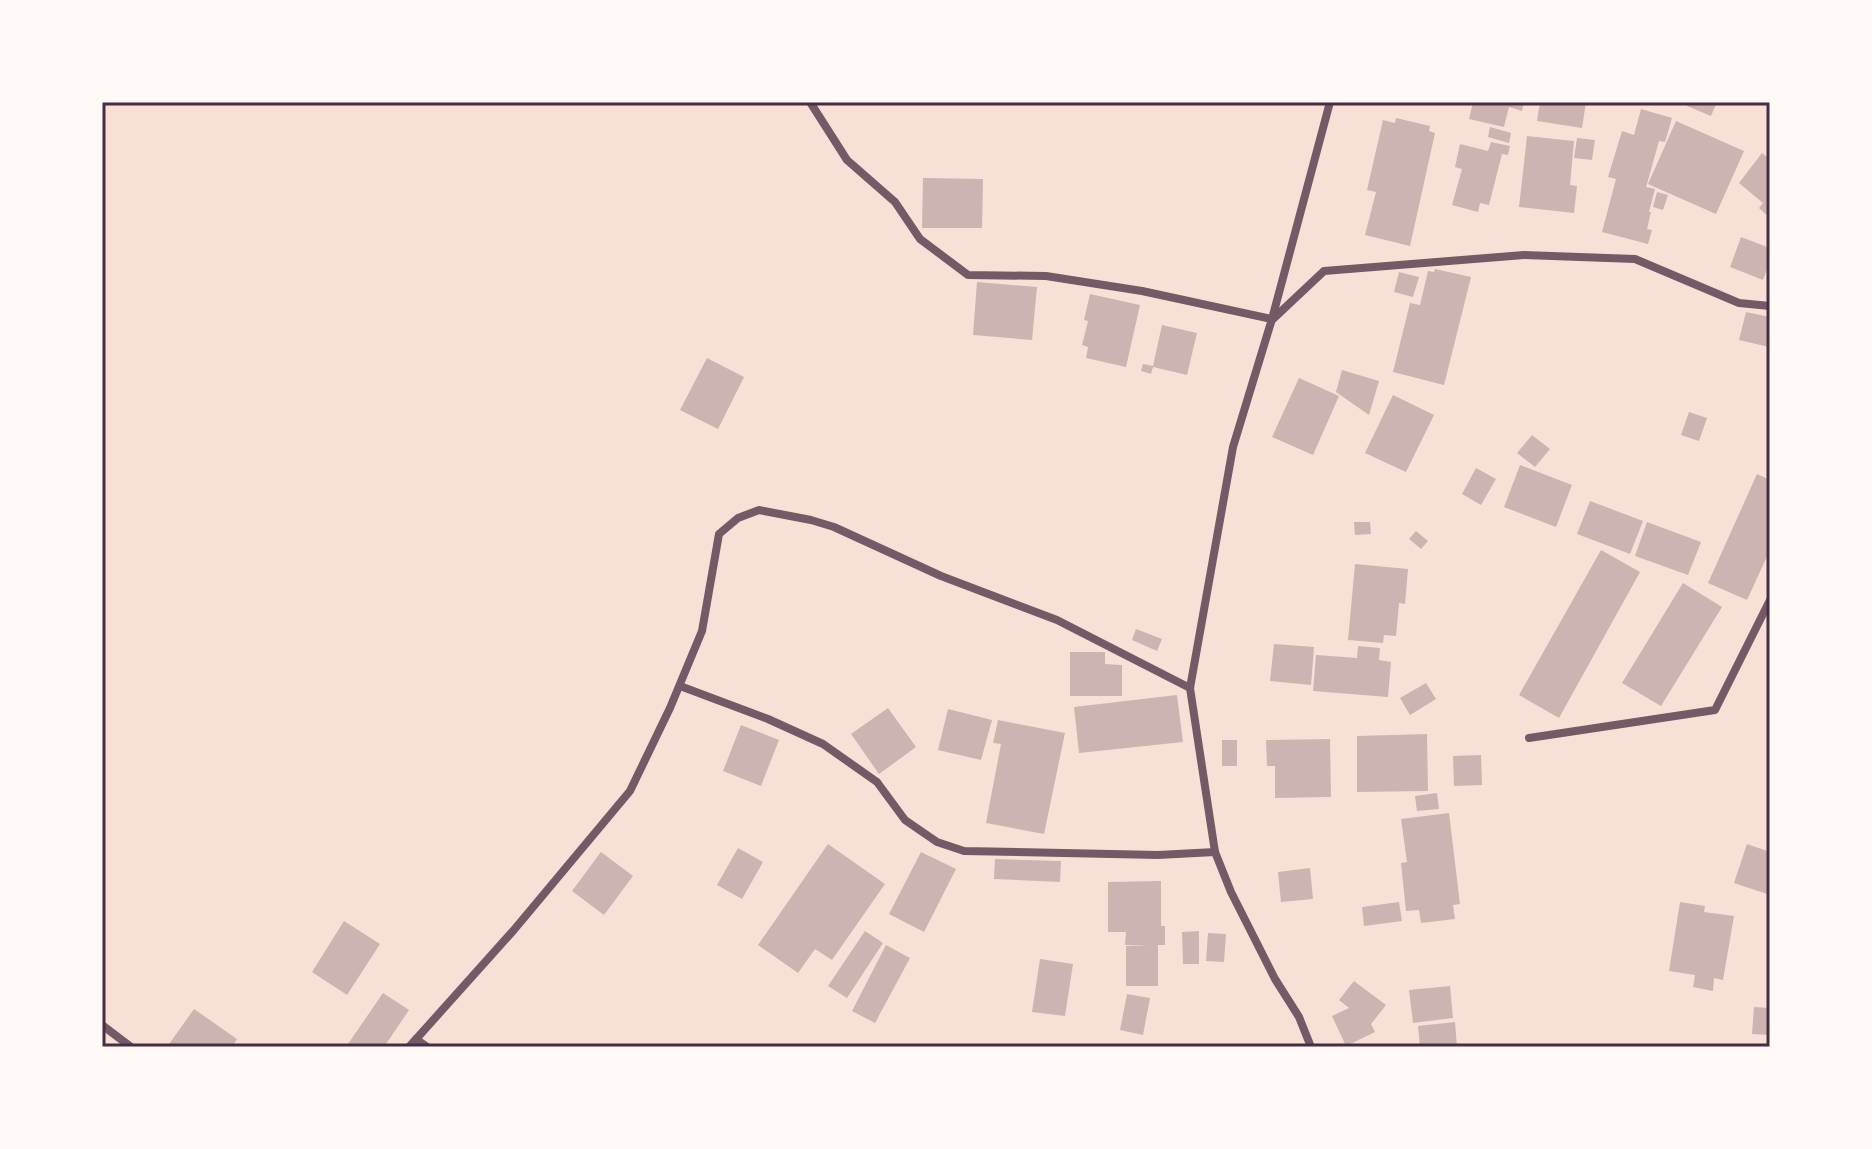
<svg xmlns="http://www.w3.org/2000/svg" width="1872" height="1149" viewBox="0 0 1872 1149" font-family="'Noto Sans',sans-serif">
<rect width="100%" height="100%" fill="#f7e1d7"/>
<!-- building -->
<g fill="#ccb4b1">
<path d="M1473,102H1524L1522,111L1509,107L1504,127L1469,119Z"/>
<path d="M1540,102H1586L1582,128L1537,121Z"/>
<path d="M1689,102H1717L1711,116L1687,106Z"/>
<path d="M1641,109L1672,118L1665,142L1659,141L1645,191L1646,187L1655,189L1649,212H1651L1647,229L1652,230L1648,244L1602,232L1616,179L1608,177L1622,131L1634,135Z"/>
<path d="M1396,118L1430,126L1429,131L1435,133L1410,246L1365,235L1376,192L1367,190L1383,120L1395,123Z"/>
<path d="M1676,121L1744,151L1716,214L1648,184Z"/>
<path d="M1490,127L1511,133L1509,143L1488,137Z"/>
<path d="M1527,136L1574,141L1570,185L1577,186L1574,213L1519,207Z"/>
<path d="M1577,138L1595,140L1592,160L1574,158Z"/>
<path d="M1491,142L1510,146L1508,155L1502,154L1489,205L1480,203L1478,212L1452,205L1462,169L1455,167L1460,144L1488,151Z"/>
<path d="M1762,153L1770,159V218L1759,208L1763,203L1739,183Z"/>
<path d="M923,178L983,179L982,228H922Z"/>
<path d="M1657,192L1668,195L1663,210L1653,207Z"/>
<path d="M1741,237L1770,248V261L1763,280L1730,267Z"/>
<path d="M1435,269L1471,277L1444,385L1393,372L1410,303L1420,305L1428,271L1434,272Z"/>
<path d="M1399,272L1419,277L1413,297L1394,292Z"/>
<path d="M977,282L1037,287L1032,340L973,335Z"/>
<path d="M1090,294L1140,305L1126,367L1086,358L1088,347L1082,345L1088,321L1084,320Z"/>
<path d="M1746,312L1770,317L1769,347L1739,340Z"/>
<path d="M1162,325L1197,333L1187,375L1153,367L1151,374L1141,371L1143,364L1153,366Z"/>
<path d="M707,358L744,377L718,429L680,410Z"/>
<path d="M1342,370L1379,381L1369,415L1336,392Z"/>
<path d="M1299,378L1339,396L1313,455L1272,437Z"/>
<path d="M1393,395L1434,415L1406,472L1365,453Z"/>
<path d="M1689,412L1707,418L1699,441L1681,435Z"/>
<path d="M1532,435L1550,449L1535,467L1517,453Z"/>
<path d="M1520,465L1572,485L1556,527L1504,507Z"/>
<path d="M1476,468L1496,479L1481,505L1462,494Z"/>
<path d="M1757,474L1770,480V550L1747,600L1708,583Z"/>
<path d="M1590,501L1643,521L1630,554L1577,534Z"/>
<path d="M1354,522H1370L1371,534L1355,535Z"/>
<path d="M1647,522L1701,542L1688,575L1635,556Z"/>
<path d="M1416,531L1428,541L1421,549L1409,539Z"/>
<path d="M1601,550L1640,572L1559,718L1519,695Z"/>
<path d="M1355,564L1408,569L1405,604L1399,603L1396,636L1384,635L1383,643L1348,640Z"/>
<path d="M1683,583L1722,607L1661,706L1622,683Z"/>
<path d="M1136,629L1162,639L1157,651L1132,640Z"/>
<path d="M1274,644L1314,647L1311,685L1270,681Z"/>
<path d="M1358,646L1380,648L1379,660L1391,662L1388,697L1313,691L1316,655L1357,658Z"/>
<path d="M1070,652H1105V664L1122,665V696H1070Z"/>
<path d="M1426,683L1436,699L1410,715L1400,698Z"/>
<path d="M1177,695L1183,742L1079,753L1074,707Z"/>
<path d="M888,708L916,747L879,774L851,734Z"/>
<path d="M948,709L992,720L981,760L938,750Z"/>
<path d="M998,720L1065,733L1044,834L986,823L1001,744L993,743Z"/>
<path d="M741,725L779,740L761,786L723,771Z"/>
<path d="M1427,734L1428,791L1357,792V736Z"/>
<path d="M1330,739L1331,797L1275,798V766H1267L1266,740Z"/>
<rect x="1222" y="740" width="15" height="26"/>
<path d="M1481,755L1482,785L1454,786L1453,756Z"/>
<path d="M1437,793L1439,809L1417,811L1415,796Z"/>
<path d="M1449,813L1460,904L1453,905L1455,919L1421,923L1419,910L1406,911L1401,863L1407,862L1401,819Z"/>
<path d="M828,844L885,884L832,960L815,949L798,973L758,945Z"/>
<path d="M1747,844L1770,852V895L1734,883Z"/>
<path d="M738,848L763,862L742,899L717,885Z"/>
<path d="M601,852L633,876L604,915L572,891Z"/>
<path d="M921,852L956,869L924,932L889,914Z"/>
<path d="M995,859L1061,861L1060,882L994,879Z"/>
<path d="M1310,868L1313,899L1281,902L1278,872Z"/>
<path d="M1161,881V926H1165V945H1158V986H1126V946L1149,945H1125L1126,932H1108V882Z"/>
<path d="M1399,902L1402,921L1364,926L1362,907Z"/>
<path d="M1680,902L1705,906L1704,912L1734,916L1723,980L1714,978L1713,991L1693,987L1695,975L1669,971Z"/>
<path d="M344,921L380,944L347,995L312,972Z"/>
<path d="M865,931L883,943L847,998L828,986Z"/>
<path d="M1199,931V964H1183L1182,932Z"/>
<path d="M1208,933L1226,934L1224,962L1206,961Z"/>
<path d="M886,945L910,958L875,1023L852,1011Z"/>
<path d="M1040,959L1073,964L1065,1016L1032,1012Z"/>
<path d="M1354,981L1386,1005L1371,1024L1375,1032L1346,1046L1332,1016L1349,1008L1339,1000Z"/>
<path d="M1450,986L1453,1018L1413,1023L1409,990Z"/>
<path d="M383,993L409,1010L384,1047H346Z"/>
<path d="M1127,994L1150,998L1143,1035L1120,1030Z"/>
<path d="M1754,1007L1770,1008V1035L1752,1034Z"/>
<path d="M194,1009L237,1039L232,1047H167Z"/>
<path d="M1455,1022L1457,1047H1420L1418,1026Z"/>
</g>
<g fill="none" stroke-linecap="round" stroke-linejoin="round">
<!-- minor -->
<g stroke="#755966" stroke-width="8">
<path d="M810,102L847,160L895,202L920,239L968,275L1046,276L1142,291L1272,319"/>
<path d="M1273,319L1324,271L1524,255L1635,259L1739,303L1770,306"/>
<path d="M680,686L768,719L823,744L877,782L905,820L937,842L964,851L1158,855L1215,852"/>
<path d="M1529,738L1715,710L1770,600"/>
<path d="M102,1025L131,1047"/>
<path d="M416,1039L427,1047"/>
<path d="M409,1047L513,931L630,791L670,708L702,631L719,534L738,518L759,510L811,520L834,527L941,576L1057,620L1190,688"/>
<path d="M1311,1047L1299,1017L1275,979L1231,892L1215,852L1190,688L1233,447L1272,319L1330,102"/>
</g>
</g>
<!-- border -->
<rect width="1872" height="1149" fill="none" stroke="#fffaf5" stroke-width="208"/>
<rect x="104" y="104" width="1664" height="941" fill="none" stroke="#4a2c40" stroke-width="3"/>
</svg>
